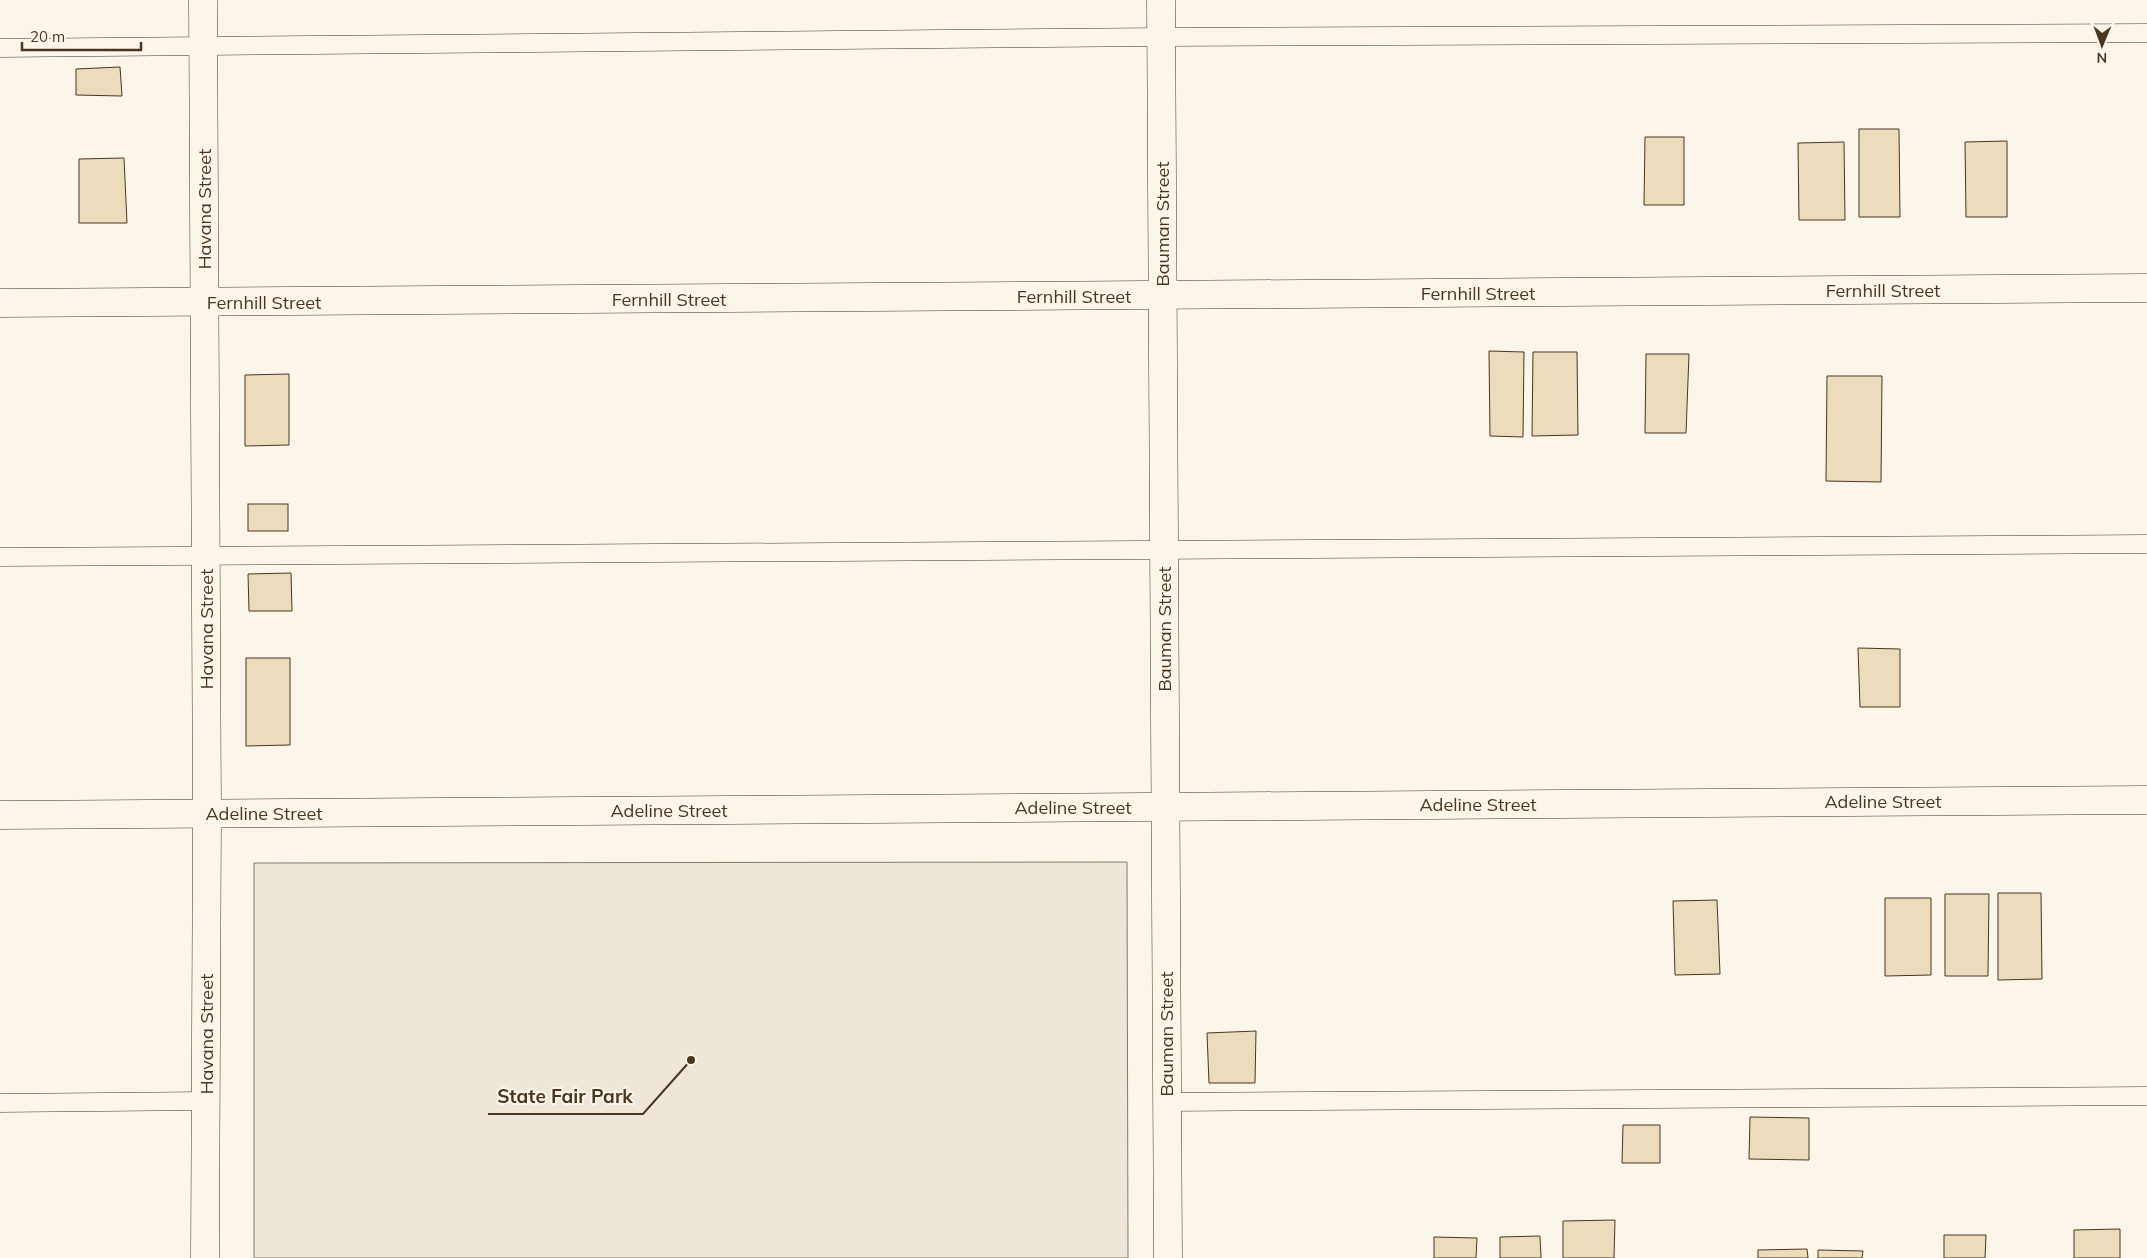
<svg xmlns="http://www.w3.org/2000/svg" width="2147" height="1258" viewBox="0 0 2147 1258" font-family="Mulish,sans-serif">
<rect width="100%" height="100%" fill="#fbf6e9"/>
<!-- green -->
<path fill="#ede6d9" stroke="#887966" d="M1127,862L1128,1258H254V863Z"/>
<!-- building -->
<g fill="#ecdcbc" stroke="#4a3520">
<path d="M120,67L122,96L76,95V69Z"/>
<path d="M1859,129H1899L1900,217H1859Z"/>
<path d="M1645,137H1684V205H1644Z"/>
<path d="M2007,141V217H1966L1965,142Z"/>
<path d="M1844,142L1845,220H1799L1798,143Z"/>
<path d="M124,158L127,223H79V159Z"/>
<path d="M1489,351L1524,352L1523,437L1490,436Z"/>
<path d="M1533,352H1577L1578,435L1532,436Z"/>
<path d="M1646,354H1689L1686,433H1645Z"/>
<path d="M289,374V445L245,446V375Z"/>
<path d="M1827,376H1882L1881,482L1826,481Z"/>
<rect x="248" y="504" width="40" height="27"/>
<path d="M291,573L292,611H249L248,574Z"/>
<path d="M1858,648L1900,649V707H1860Z"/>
<path d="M246,658H290V745L246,746Z"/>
<path d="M1998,893H2041L2042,979L1998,980Z"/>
<path d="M1945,894H1989L1988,976H1945Z"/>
<path d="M1885,898H1931V975L1885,976Z"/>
<path d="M1717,900L1720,974L1675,975L1673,901Z"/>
<path d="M1256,1031L1255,1083H1209L1207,1033Z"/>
<path d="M1750,1117L1809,1118V1160L1749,1159Z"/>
<path d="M1623,1125H1660V1163H1622Z"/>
<path d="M1615,1220L1614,1258H1563V1221Z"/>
<path d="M2120,1229V1258H2074V1230Z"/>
<path d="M1944,1235H1986L1985,1258H1944Z"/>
<path d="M1540,1236L1541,1258H1500V1237Z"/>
<path d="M1434,1237L1477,1238L1476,1258H1434Z"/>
<path d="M1807,1249L1808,1258H1758V1250Z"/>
<path d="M1818,1250L1863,1251L1862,1258H1818Z"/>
</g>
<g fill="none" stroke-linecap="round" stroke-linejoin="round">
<defs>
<g id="lane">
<path d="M0,48L1161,37L2147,33"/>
<path d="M0,557L2147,544"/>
<path d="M1167,1102L2147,1096"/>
<path d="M0,1103L206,1101"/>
</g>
<g id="street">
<path d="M203,0L207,813L205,1258"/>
<path d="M1161,0L1168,1258"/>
<path d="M0,303L2147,288"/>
<path d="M0,815L2147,800"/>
</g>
</defs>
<!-- lane casing -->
<use href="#lane" stroke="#4a3520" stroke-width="19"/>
<!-- street casing -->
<use href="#street" stroke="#4a3520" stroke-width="29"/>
<!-- lane -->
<use href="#lane" stroke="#fbf6e9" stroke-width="18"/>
<!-- street -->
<use href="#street" stroke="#fbf6e9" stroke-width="28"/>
</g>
<g text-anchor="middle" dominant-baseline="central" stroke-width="4" stroke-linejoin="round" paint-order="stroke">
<!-- street labels -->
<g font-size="18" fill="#4a3520" stroke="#fbf6e9">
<text transform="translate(204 209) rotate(-90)">Havana Street</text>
<text transform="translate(1162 224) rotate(-90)">Bauman Street</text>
<text x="1883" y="290">Fernhill Street</text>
<text x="1478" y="293">Fernhill Street</text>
<text x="1074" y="296">Fernhill Street</text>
<text x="669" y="299">Fernhill Street</text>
<text x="264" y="302">Fernhill Street</text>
<text transform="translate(206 629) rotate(-90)">Havana Street</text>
<text transform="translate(1164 629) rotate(-90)">Bauman Street</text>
<text x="1883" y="801">Adeline Street</text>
<text x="1478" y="804">Adeline Street</text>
<text x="1073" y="807">Adeline Street</text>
<text x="669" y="810">Adeline Street</text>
<text x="264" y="813">Adeline Street</text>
<text transform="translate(206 1034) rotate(-90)">Havana Street</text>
<text transform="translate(1166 1034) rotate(-90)">Bauman Street</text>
</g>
</g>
<!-- callouts -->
<path fill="none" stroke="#4a3520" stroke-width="2" d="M691 1060L643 1114H488"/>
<circle fill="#4a3520" stroke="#fbf6e9" stroke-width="2" cx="691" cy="1060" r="5"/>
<g font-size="19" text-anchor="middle" font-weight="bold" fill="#4a3520" stroke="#fbf6e9" stroke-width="4" stroke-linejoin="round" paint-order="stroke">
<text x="565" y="1103">State Fair Park</text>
</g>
<!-- north arrow -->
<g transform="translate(2102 45) rotate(181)" stroke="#fbf6e9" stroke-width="4" paint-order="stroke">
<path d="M0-4L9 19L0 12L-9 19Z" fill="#4a3520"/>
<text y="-8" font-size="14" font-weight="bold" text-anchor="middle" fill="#4a3520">N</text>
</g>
<!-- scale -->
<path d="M22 42v8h119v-8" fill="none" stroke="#4a3520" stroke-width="2.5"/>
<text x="30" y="42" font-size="15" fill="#4a3520" stroke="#fbf6e9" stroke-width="4" paint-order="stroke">20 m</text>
</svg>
